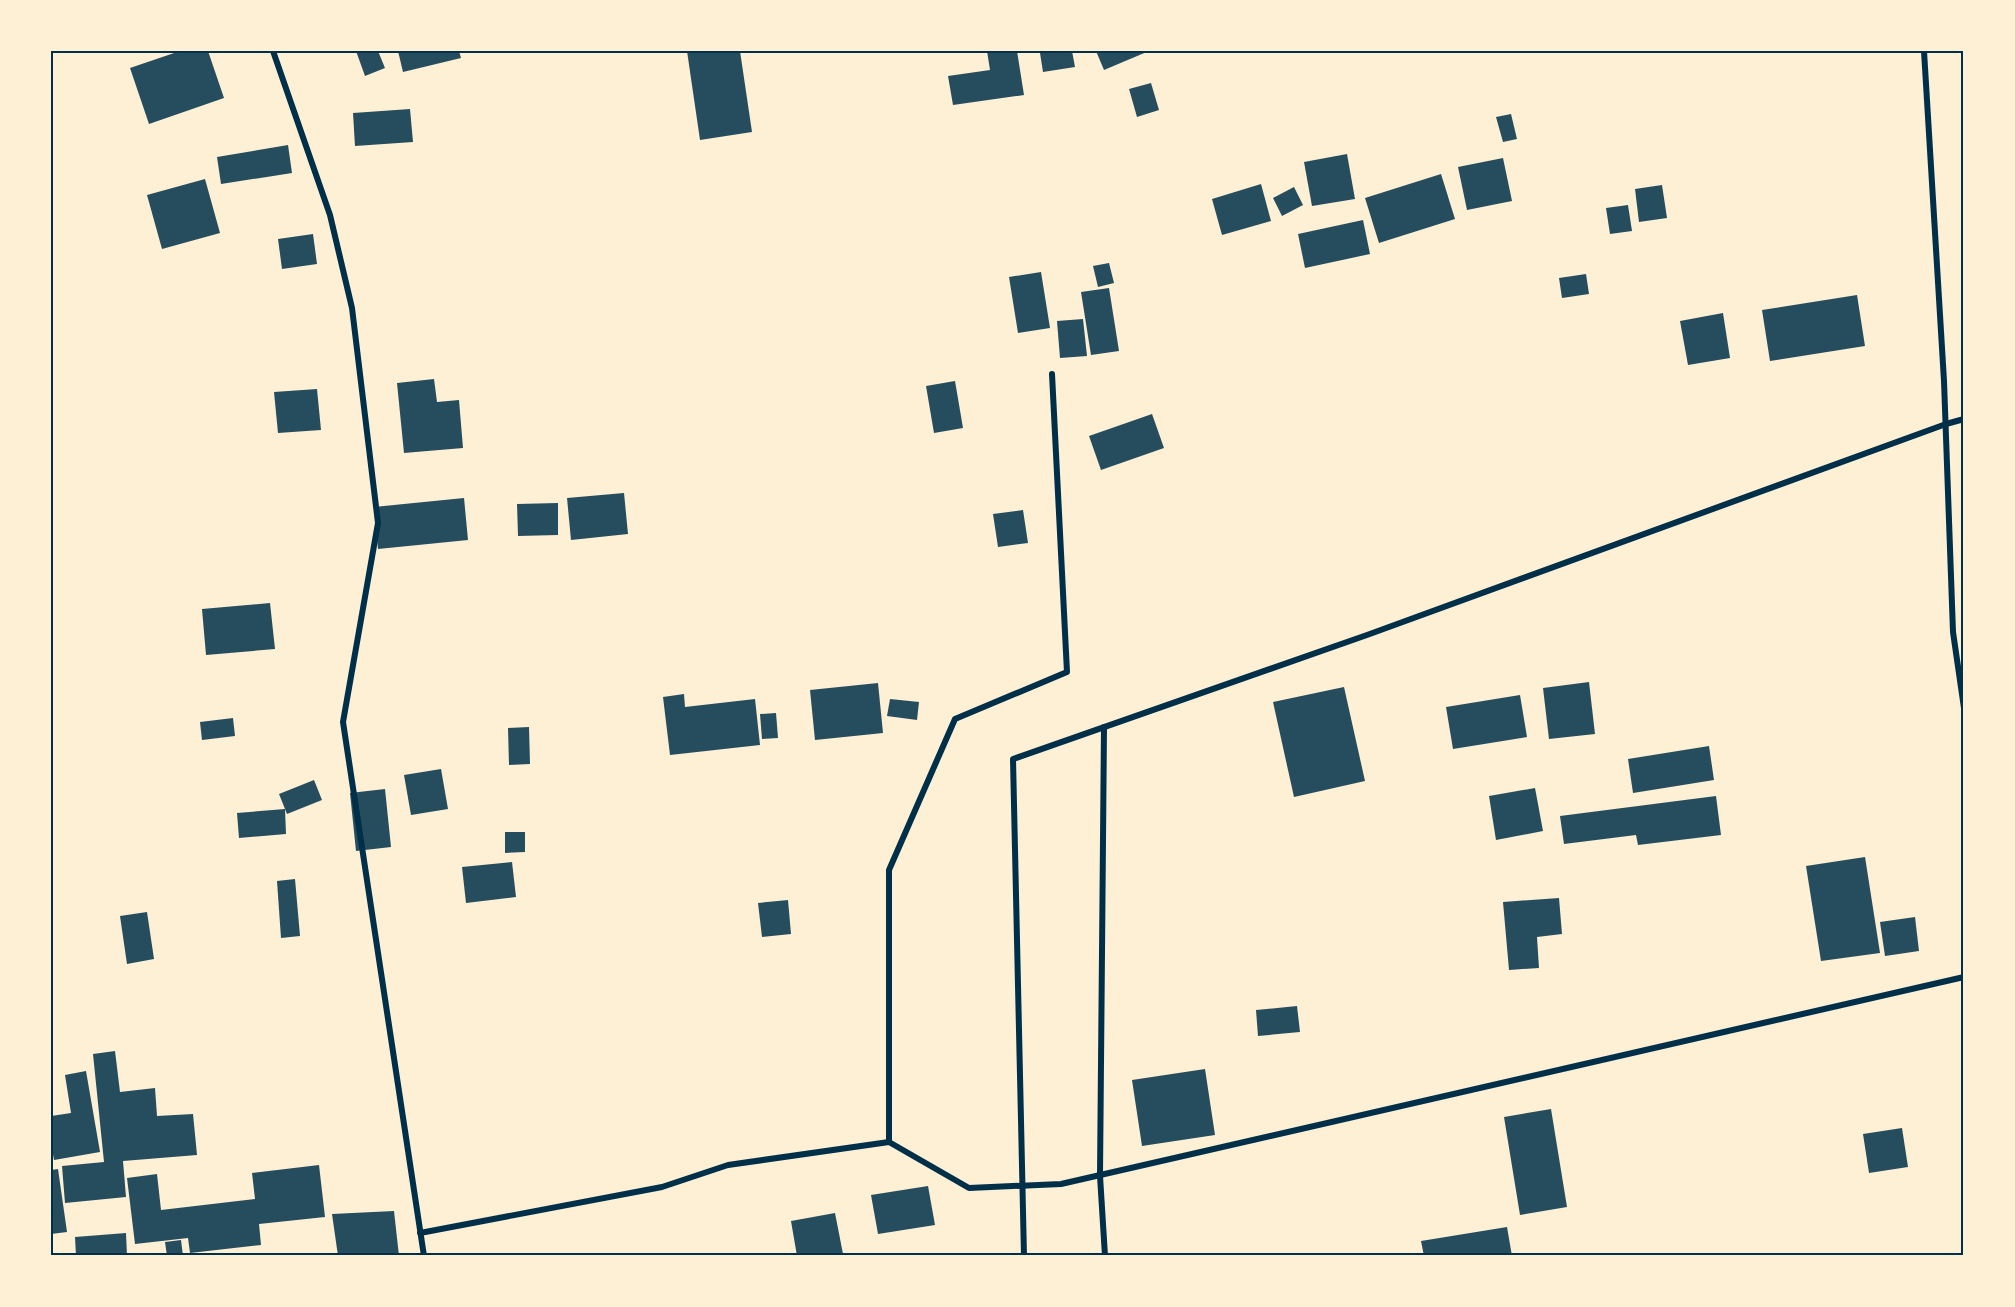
<svg xmlns="http://www.w3.org/2000/svg" width="2015" height="1307" viewBox="0 0 2015 1307" font-family="Poppins,sans-serif">
<rect width="100%" height="100%" fill="#fdf0d5"/>
<!-- building -->
<g fill="#264d5e">
<path d="M180,51H208L224,98L149,124L130,68Z"/>
<path d="M356,51H378L385,68L365,76Z"/>
<path d="M398,51H459L461,58L403,72Z"/>
<path d="M687,51H740L752,132L700,140Z"/>
<path d="M987,51H1017L1024,95L953,105L948,76L990,70Z"/>
<path d="M1050,51H1072L1075,67L1043,72L1040,53Z"/>
<path d="M1096,51H1149L1104,70Z"/>
<path d="M1151,83L1159,110L1137,117L1129,89Z"/>
<path d="M410,109L413,142L355,146L353,113Z"/>
<path d="M1511,114L1517,139L1503,142L1496,117Z"/>
<path d="M288,145L292,173L221,184L217,157Z"/>
<path d="M1347,154L1355,199L1312,206L1304,162Z"/>
<path d="M1503,158L1512,201L1467,210L1458,167Z"/>
<path d="M1441,174L1455,219L1379,243L1365,198Z"/>
<path d="M205,179L220,233L162,249L147,195Z"/>
<path d="M1261,184L1271,221L1222,235L1212,199Z"/>
<path d="M1662,185L1667,218L1639,222L1635,189Z"/>
<path d="M1294,187L1303,205L1282,216L1273,198Z"/>
<path d="M1628,205L1632,231L1610,234L1606,208Z"/>
<path d="M1363,220L1370,254L1305,268L1298,234Z"/>
<path d="M313,234L317,264L282,269L278,239Z"/>
<path d="M1109,263L1114,283L1098,287L1093,266Z"/>
<path d="M1041,272L1050,328L1018,333L1009,277Z"/>
<path d="M1586,274L1589,294L1562,298L1559,278Z"/>
<path d="M1109,288L1119,351L1091,355L1081,292Z"/>
<path d="M1857,295L1865,346L1770,361L1762,310Z"/>
<path d="M1723,313L1730,358L1688,365L1680,321Z"/>
<path d="M1083,319L1087,356L1060,358L1057,321Z"/>
<path d="M434,379L437,402L459,400L463,448L404,453L397,383Z"/>
<path d="M955,381L963,428L934,433L926,386Z"/>
<path d="M317,389L321,430L278,433L274,392Z"/>
<path d="M1152,414L1164,448L1101,470L1089,436Z"/>
<path d="M624,493L628,534L571,540L567,498Z"/>
<path d="M464,498L468,540L378,549L374,507Z"/>
<path d="M558,503V535L518,536L517,504Z"/>
<path d="M1023,510L1028,543L998,547L993,514Z"/>
<path d="M270,603L275,649L206,655L202,609Z"/>
<path d="M1589,682L1595,734L1549,739L1543,688Z"/>
<path d="M878,683L883,733L815,740L810,690Z"/>
<path d="M1344,687L1365,781L1294,797L1273,702Z"/>
<path d="M684,694L685,707L755,699L760,745L670,755L663,697Z"/>
<path d="M1520,695L1527,737L1453,749L1446,707Z"/>
<path d="M890,699L919,702L917,720L887,716Z"/>
<path d="M776,713L778,738L762,739L760,714Z"/>
<path d="M233,718L235,736L202,740L200,722Z"/>
<path d="M529,727L530,764L509,765L508,728Z"/>
<path d="M1709,746L1714,780L1633,793L1628,759Z"/>
<path d="M441,769L448,809L411,815L404,775Z"/>
<path d="M314,780L322,800L287,814L279,794Z"/>
<path d="M1535,788L1543,831L1496,840L1489,796Z"/>
<path d="M385,789L391,847L356,851L350,793Z"/>
<path d="M1716,796L1721,835L1638,845L1636,835L1564,844L1560,816Z"/>
<path d="M285,809L286,834L239,838L237,813Z"/>
<path d="M505,832H525V852L505,853Z"/>
<path d="M1865,857L1880,953L1821,961L1806,866Z"/>
<path d="M512,862L516,897L466,903L462,867Z"/>
<path d="M295,879L300,936L281,938L277,881Z"/>
<path d="M1559,898L1562,934L1537,937L1539,968L1509,970L1503,902Z"/>
<path d="M788,900L791,934L762,937L758,903Z"/>
<path d="M147,912L154,959L127,964L120,916Z"/>
<path d="M1915,917L1919,951L1885,956L1880,922Z"/>
<path d="M1297,1006L1300,1032L1258,1036L1256,1010Z"/>
<path d="M115,1051L120,1092L155,1088L157,1116L193,1114L197,1155L123,1161L126,1197L65,1203L62,1166L104,1162L93,1054Z"/>
<path d="M1205,1069L1215,1135L1142,1146L1132,1080Z"/>
<path d="M86,1071L100,1152L54,1160L51,1143V1116L71,1113L65,1075Z"/>
<path d="M1551,1109L1567,1207L1520,1215L1504,1117Z"/>
<path d="M1902,1128L1908,1167L1869,1173L1863,1134Z"/>
<path d="M319,1165L325,1217L259,1224L261,1245L190,1253L188,1238L135,1244L127,1178L157,1174L161,1210L255,1199L252,1173Z"/>
<path d="M58,1169L67,1232L51,1234V1170Z"/>
<path d="M928,1186L935,1225L878,1234L871,1195Z"/>
<path d="M394,1211L399,1256H338L332,1214Z"/>
<path d="M835,1213L843,1254L831,1256H797L791,1221Z"/>
<path d="M1507,1227L1512,1256H1424L1421,1241Z"/>
<path d="M126,1233L127,1256H76L75,1237Z"/>
<path d="M181,1240L183,1256H167L165,1242Z"/>
</g>
<g fill="none" stroke-linecap="round" stroke-linejoin="round">
<!-- minor -->
<g stroke="#003049" stroke-width="6">
<path d="M273,51L330,215L352,308L378,523L343,722L424,1256"/>
<path d="M1924,51L1944,381L1953,632L1964,708"/>
<path d="M1104,727L1100,1176L1105,1256"/>
<path d="M889,1142V870L955,719L1067,672L1052,374"/>
<path d="M420,1233L662,1187L728,1165L889,1142L969,1188L1061,1184L1964,977"/>
<path d="M1024,1256L1013,759L1367,635L1946,424L1964,419"/>
</g>
</g>
<!-- border -->
<rect width="2015" height="1307" fill="none" stroke="#fdf0d5" stroke-width="105"/>
<rect x="52" y="52" width="1910" height="1202" fill="none" stroke="#003049" stroke-width="2"/>
</svg>
